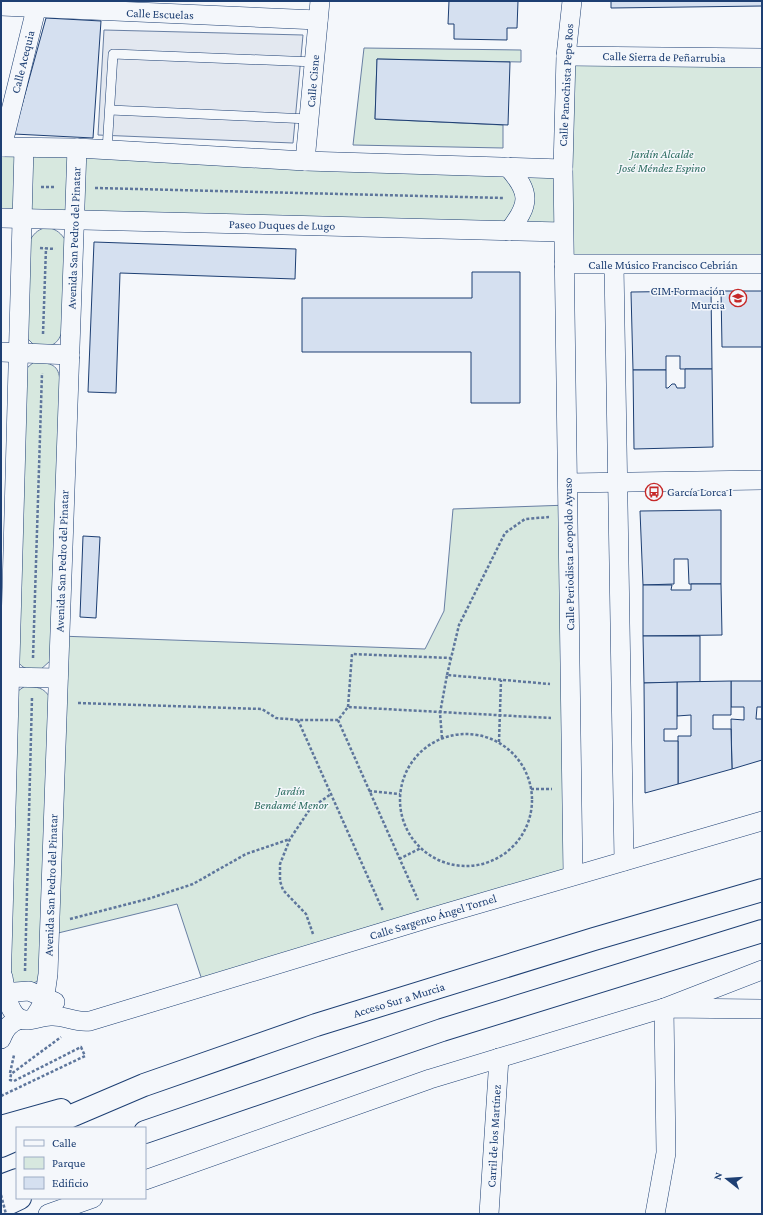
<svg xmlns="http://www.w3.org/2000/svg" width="763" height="1215" viewBox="0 0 763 1215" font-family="'Crimson Pro',serif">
<rect width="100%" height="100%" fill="#f4f7fb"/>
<!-- green -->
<g fill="#d7e8df" stroke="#687fa3">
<path d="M364,48L521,50V62L377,59L375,119L503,125V148L353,145Z"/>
<path d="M566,56L762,58V264H564L563,232L1,218V147L563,169Z"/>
<path d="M48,227C57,230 61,233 66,241L62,332C57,346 50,347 36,347L27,338L30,240C35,232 39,229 48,227Z"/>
<path d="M34,362C51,363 59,364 60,382L50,661L40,670C29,670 23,670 17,660L24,374L28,367Z"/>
<path d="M569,505L573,875L204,986L177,904L50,935L59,636L425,649L444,611L453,509Z"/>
<path d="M25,686C37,687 44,687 50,698L41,977C31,988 24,987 11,982L6,970L18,691Z"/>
</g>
<!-- parking -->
<path fill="#e3e8f0" stroke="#687fa3" d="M104,30L303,35L293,143L98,135Z"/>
<!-- building -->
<g fill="#d5e0f0" stroke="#1d3f73">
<path d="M449,1H518L517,28H507V40L454,39V24H448Z"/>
<path d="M611,1H762V6L611,8Z"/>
<path d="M46,18L101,21L93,138L14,134Z"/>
<path d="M377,59L510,62L508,125L375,119Z"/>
<path d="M94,242L296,249L295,279L120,273L116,393L88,392Z"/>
<path d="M472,272H520V403H471V352H302V298H472Z"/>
<path d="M711,291L712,369H680V356H666V370H633L631,292Z"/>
<path d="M721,291H762V347H722Z"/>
<path d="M685,369H712L713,447L634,449L633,370H666V388H668L672,384H675L677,388H685Z"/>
<path d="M721,510V584H689L688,559H674V584L643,585L640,511Z"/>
<path d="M83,536L100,537L96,618L80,617Z"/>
<path d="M691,584H721L722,635L643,636V585H672L671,590H691Z"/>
<path d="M643,636H700V682L644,683Z"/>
<path d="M731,681H762V707H757L756,719H762V760L732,769L731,719L744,720V707H731Z"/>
<path d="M731,681V715H713V729H731L732,769L678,784V736H691V715L677,716V682Z"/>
<path d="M677,682V729H664V741H678V784L645,793L644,683Z"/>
</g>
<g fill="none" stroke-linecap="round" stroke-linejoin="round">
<defs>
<g id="lane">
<path d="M110,110L309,119"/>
<path d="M107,150L113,54L315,62"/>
</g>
<g id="street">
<path d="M572,1L566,56L563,169L573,875"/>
<path d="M1,6L318,20"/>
<path d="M566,56L762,58"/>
<path d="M1,147L77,148L305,161L563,169"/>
<path d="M2,147L38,1"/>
<path d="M305,161L320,1"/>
<path d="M508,167C531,193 530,204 509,231"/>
<path d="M1,218L563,232"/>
<path d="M564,264H762"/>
<path d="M614,265L624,861"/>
<path d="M1,352L70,355"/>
<path d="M568,483L762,480"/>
<path d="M1,677L58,678"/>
<path d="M3,977C5,990 9,1020 26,1020C35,1020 44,1015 53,1016C66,1016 76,1023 90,1021L426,919L762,821"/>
<path d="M1,991L24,148"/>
<path d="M1,993L29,991L55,1002"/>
<path d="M34,1018L44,1002L48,974L77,148"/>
<path d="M1,1039C5,1029 9,1023 20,1019"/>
<path d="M145,1180L430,1079L664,1008L762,970"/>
<path d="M48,1214L93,1198"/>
<path d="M489,1214L499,1058"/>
<path d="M655,1214L666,1153L664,1008L762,1009"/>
</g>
<g id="highway">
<path d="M1,1127L61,1110"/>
<path d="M43,1128L144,1085L316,1025L594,939L762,890"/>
<path d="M145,1132L442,1030L762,931"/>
<path d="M1,1146L17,1139"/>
<path d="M1,1186L17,1180"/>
<path d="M1,1207L20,1198"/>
</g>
</defs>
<!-- lane casing -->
<use href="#lane" stroke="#1d3f73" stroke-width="10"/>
<!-- street casing -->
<use href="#street" stroke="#1d3f73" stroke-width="20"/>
<!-- highway casing -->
<use href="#highway" stroke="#1d3f73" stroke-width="24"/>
<!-- path -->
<g stroke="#5e769c" stroke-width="2.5" stroke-dasharray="3 2" stroke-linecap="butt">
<path d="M41,187H56"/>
<path d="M95,188L504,198"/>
<path d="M40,248L55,249"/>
<path d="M43,334L46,248"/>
<path d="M33,658L42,373"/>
<path d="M447,675L459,625L505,533L525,519L549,517"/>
<path d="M78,703L262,709L276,718L298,720H338L348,707L551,718"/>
<path d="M348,707L352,654L451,658"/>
<path d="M298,720L383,911"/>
<path d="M338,720L418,900"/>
<circle cx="466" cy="800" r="66"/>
<path d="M442,738L440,713L447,675L550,684"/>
<path d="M499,742L501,680"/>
<path d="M531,789H552"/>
<path d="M369,791L400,794"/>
<path d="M399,859L421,848"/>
<path d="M70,919L151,898L193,884L246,854L290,839"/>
<path d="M313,934L306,914L283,890L280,881V864L290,839L310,809L331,794"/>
<path d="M25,971L32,697"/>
<path d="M10,1073L14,1055"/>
<path d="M1,1096L85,1056L81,1047L14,1081L10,1080L11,1074L61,1037"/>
</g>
<!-- lane -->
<use href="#lane" stroke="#f4f7fb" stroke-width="9"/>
<!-- street -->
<use href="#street" stroke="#f4f7fb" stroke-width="19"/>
<!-- highway -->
<use href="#highway" stroke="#f4f7fb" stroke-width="22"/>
<!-- path-bridge -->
<path stroke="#5e769c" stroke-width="2.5" stroke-dasharray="3 2" stroke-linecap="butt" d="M1,1195L6,1214"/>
</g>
<!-- icons -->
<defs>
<symbol id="university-ring" viewBox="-11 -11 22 22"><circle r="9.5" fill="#f4f7fb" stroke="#c62828" stroke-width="1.5"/><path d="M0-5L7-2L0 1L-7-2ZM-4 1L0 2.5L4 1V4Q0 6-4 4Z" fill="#c62828"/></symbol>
<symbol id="bus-ring" viewBox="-11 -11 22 22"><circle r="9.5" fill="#f4f7fb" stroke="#c62828" stroke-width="1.5"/><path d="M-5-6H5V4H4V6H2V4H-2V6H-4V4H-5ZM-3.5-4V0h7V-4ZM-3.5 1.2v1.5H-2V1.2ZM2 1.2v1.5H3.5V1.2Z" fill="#c62828"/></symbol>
</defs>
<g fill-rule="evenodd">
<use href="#university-ring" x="728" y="288" width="20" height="20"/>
<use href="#bus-ring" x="644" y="482" width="20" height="20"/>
</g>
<g text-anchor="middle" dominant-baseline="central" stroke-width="3" stroke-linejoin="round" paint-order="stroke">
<!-- street labels -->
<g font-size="12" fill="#1d3f73" stroke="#f4f7fb">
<text transform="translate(160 14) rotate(2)">Calle Escuelas</text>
<text transform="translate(664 57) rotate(1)">Calle Sierra de Peñarrubia</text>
<text transform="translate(23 62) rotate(-76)">Calle Acequia</text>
<text transform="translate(313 81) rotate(-85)">Calle Cisne</text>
<text transform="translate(566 85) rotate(-87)">Calle Panochista Pepe Ros</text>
<text transform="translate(282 225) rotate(1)">Paseo Duques de Lugo</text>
<text transform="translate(74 238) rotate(-88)">Avenida San Pedro del Pinatar</text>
<text x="663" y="265">Calle Músico Francisco Cebrián</text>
<text transform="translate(569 554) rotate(-91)">Calle Periodista Leopoldo Ayuso</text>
<text transform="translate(62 561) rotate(-88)">Avenida San Pedro del Pinatar</text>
<text transform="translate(51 885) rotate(-88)">Avenida San Pedro del Pinatar</text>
<text transform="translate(433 917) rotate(-17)">Calle Sargento Ángel Tornel</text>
<text transform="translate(399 1000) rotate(-17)">Acceso Sur a Murcia</text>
<text transform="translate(494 1136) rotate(-87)">Carril de los Martínez</text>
</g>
<!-- park labels -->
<g font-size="12" font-style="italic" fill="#2c6c60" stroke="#f4f7fb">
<text x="662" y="154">Jardín Alcalde<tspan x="662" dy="14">José Méndez Espino</tspan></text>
<text x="291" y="791">Jardín<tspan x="291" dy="14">Bendamé Menor</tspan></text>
</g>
<!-- poi labels -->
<g font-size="12" fill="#1d3f73" stroke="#f4f7fb" text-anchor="end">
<text x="725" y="291">CIM Formación<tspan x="725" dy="14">Murcia</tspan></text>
<text x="667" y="492" text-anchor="start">García Lorca I</text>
</g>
</g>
<!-- border -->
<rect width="763" height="1215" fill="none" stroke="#1d3f73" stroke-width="4"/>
<!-- legend -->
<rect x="16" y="1127" width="130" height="72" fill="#f4f7fb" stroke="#9eadc5"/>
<rect x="24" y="1140" width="20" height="6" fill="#f4f7fb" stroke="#9eadc5"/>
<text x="52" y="1147" font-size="12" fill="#1d3f73">Calle</text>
<rect x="24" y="1157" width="20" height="12" fill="#d7e8df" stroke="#9eadc5"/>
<text x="52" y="1167" font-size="12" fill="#1d3f73">Parque</text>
<rect x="24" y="1177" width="20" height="12" fill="#d5e0f0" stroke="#9eadc5"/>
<text x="52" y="1187" font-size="12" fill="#1d3f73">Edificio</text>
<!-- north arrow -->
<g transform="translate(727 1179) rotate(287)" stroke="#f4f7fb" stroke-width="3" paint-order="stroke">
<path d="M0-3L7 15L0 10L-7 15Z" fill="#1d3f73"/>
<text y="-6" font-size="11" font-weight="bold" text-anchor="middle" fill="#1d3f73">N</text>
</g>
</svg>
